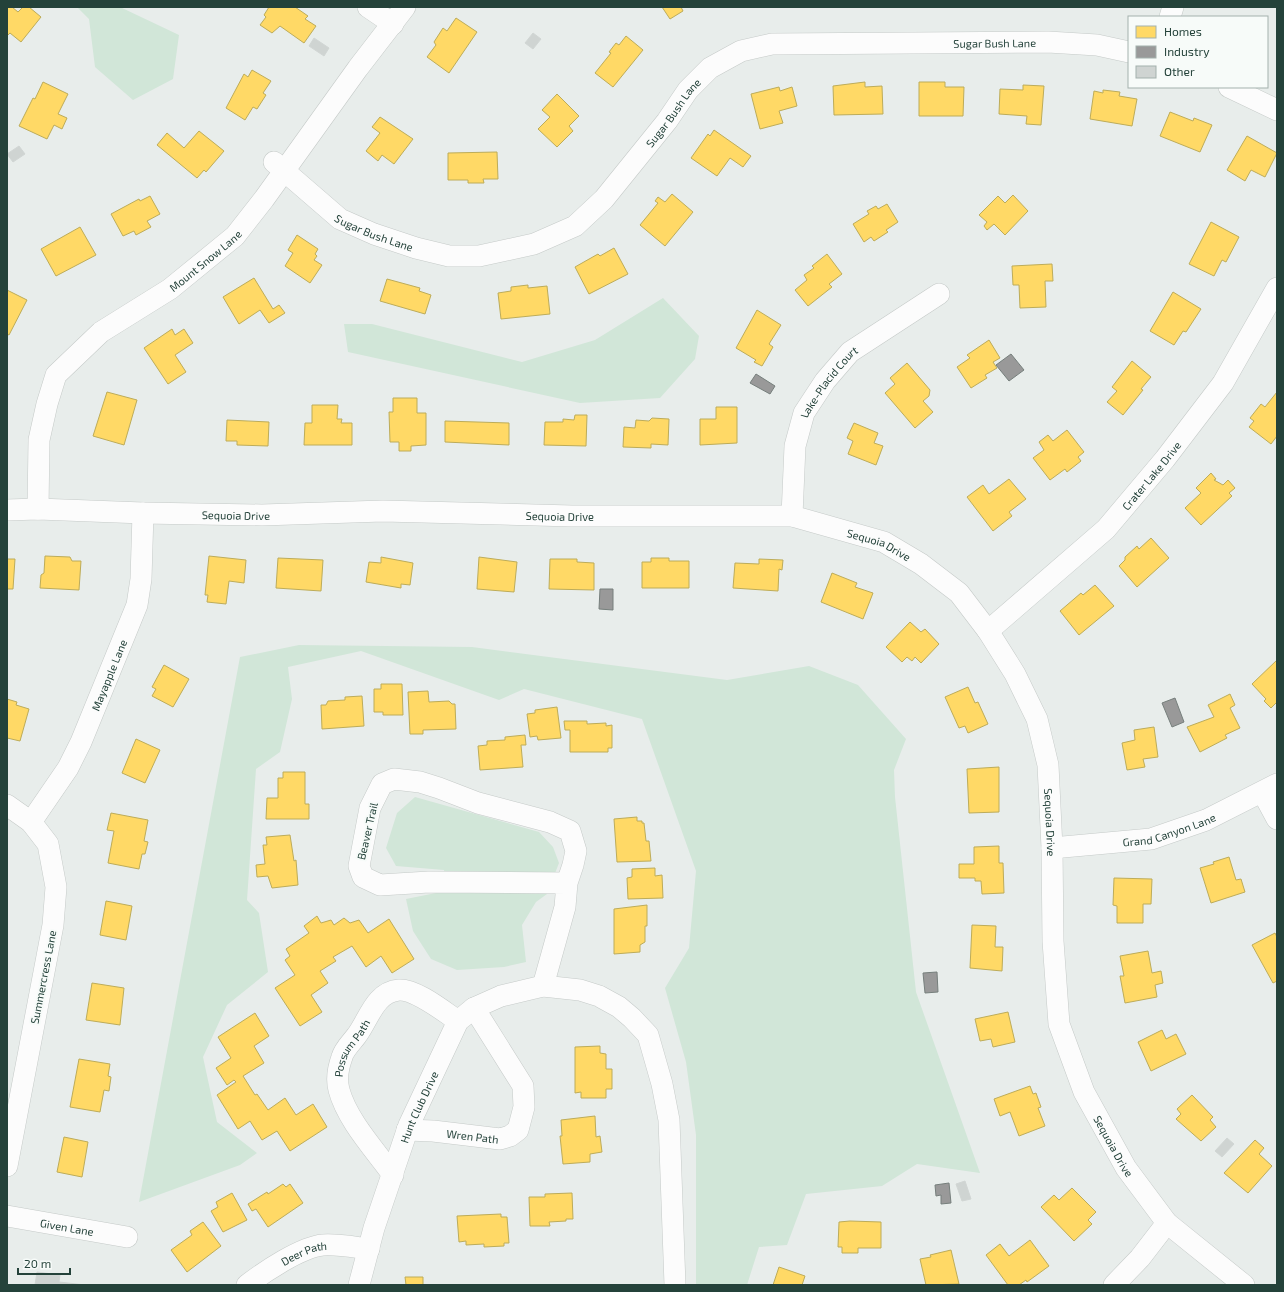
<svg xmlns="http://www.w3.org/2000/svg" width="1284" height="1292" viewBox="0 0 1284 1292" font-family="'Exo 2',sans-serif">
<rect width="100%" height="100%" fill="#e8edeb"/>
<!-- green -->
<g fill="#d1e6d8">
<path d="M77,7H120L179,35L173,79L133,100L95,67L89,19Z"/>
<path d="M663,298L699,336L695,359L660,398L580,403L348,352L344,324H372L522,362L595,340Z"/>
<path d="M299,645L472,647L727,680L809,666L858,685L906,739L894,770L895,797L916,992L980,1173L917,1164L882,1186L806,1194L787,1245L759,1247L747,1285H696V1135L686,1062L665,988L689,948L696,871L642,719L524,689L499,700L361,651L288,667L292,699L280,752L256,769L247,900L259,913L268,972L227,1005L203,1057L217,1122L257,1153L240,1165L139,1202L240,657Z"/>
<path d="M415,797L539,832L553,847L559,863L547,894L536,902L522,925L526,962L504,967L457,970L431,959L413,931L406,899L446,891L444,870L396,866L386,848L397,813Z"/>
</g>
<!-- homes -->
<g fill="#ffd966" stroke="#bdac59">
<path d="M7,7H12L18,12L23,7H29L41,17L21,42L10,33L7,36Z"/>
<path d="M269,7H295L308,16L305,19L316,26L304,43L280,26L272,33L260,25L266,17L264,15Z"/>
<path d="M662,7H681L683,11L670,19Z"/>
<path d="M456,18L477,32L449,73L427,57L436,45L434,42L443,28L447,31Z"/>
<path d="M626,36L643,50L613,87L595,73L611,53L609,52L616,43L619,45Z"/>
<path d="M252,70L271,81L263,93L266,95L257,109L253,107L245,120L226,108L244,74L248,77Z"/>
<path d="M43,82L68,94L58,114L67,118L62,129L54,125L47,139L19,126L33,98L35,99Z"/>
<path d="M865,82V87L882,86L883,114L834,115L833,86Z"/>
<path d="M919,82H945V87H964L963,116H919Z"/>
<path d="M1023,85L1044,86L1041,125L1026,124L1027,116L999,114L1000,89L1023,90Z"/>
<path d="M779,87L780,91L792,87L797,106L779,111L783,123L760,129L751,94Z"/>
<path d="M1103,90L1120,92L1119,96L1137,99L1132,126L1090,119L1094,91L1103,93Z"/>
<path d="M557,94L579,116L569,126L573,131L557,147L538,129L550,117L542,110Z"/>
<path d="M1170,112L1193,121L1194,118L1212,125L1200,152L1160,136Z"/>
<path d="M380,117L413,139L394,164L382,155L378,161L366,151L380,133L372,127Z"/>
<path d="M714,130L751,156L743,167L730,158L717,176L691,158L708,134L710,136Z"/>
<path d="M199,131L224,151L206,172L204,170L197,178L157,145L167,133L184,148Z"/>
<path d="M1247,136L1277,153L1265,177L1251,170L1245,181L1227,170Z"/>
<path d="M497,152L498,179H483L484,183H468V180H448V153Z"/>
<path d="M672,194L693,212L665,246L640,225L658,203L655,201L658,197L665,202Z"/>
<path d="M1013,195L1028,211L1005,235L994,224L987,230L984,226L987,222L979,215L998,196L1005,203Z"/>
<path d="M150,196L160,214L147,221L151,227L136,235L134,231L123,236L111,214L139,199L140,201Z"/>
<path d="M887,204L898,222L886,230L888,232L874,241L871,237L864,242L853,224L869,214L867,211L876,206L878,209Z"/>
<path d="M1211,222L1239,237L1226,262L1222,260L1214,276L1189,264Z"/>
<path d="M80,227L96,255L56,276L41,249Z"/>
<path d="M297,235L318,249L315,254L317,256L314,260L322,265L310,283L285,266L293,253L288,250Z"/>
<path d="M614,248L628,274L589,294L575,267L598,254L600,256Z"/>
<path d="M827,254L842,274L829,284L832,287L808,306L795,290L807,280L804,275L814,268L812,266Z"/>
<path d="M1052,264L1053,281H1045L1046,307L1020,308L1019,285H1013L1012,266Z"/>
<path d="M254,278L273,309L279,305L285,313L269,323L260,310L239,324L223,297Z"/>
<path d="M387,279L420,288L419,291L431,295L425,314L380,301Z"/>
<path d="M528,285V288L547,286L550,314L501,319L498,293L511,291V287Z"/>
<path d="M7,290L27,300L9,335L7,334Z"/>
<path d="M1173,292L1201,309L1186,332L1183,331L1174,345L1150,331Z"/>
<path d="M757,310L781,325L769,344L773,347L762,366L754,362L756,360L736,348Z"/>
<path d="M172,329L175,335L184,329L193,343L175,355L186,372L168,384L144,348Z"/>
<path d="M989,340L1000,358L993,362L997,368L985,375L987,378L971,388L957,367L970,358L967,355Z"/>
<path d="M1132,361L1151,377L1141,389L1143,390L1123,415L1107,402L1117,391L1112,387Z"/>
<path d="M907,363L930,390L929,396L923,401L933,412L915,428L885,393L895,384L890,378Z"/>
<path d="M107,392L137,400L124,445L93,436Z"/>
<path d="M1277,392V436L1271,444L1249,427L1254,421L1250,418L1261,404L1265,407Z"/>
<path d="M393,398H417V413H426V445L411,446V451H399V442H390L389,412H393Z"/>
<path d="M312,405H338L337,419H342L341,423H352V445H304L305,423H312Z"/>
<path d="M716,407H737V443L700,445V419H716Z"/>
<path d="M575,415H587L586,446L544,445L545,422H563V419L574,420Z"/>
<path d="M652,418L669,419L668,445L651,444V448L623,447L624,427L635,428L636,420L649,421Z"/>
<path d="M227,420L269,422L268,446L237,445V441H226Z"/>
<path d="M445,421L509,423V445L445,442Z"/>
<path d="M854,423L878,433L874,443L883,446L876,465L848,454L853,441L847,438Z"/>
<path d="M1067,430L1084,452L1078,457L1081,461L1067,472L1065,469L1050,480L1033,458L1044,450L1039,442L1048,435L1053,441Z"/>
<path d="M1211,473L1216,479L1214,480L1223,485L1228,480L1235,488L1229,493L1232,496L1201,525L1185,508L1201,493L1196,488Z"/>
<path d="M1009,479L1026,499L1009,512L1012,516L993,531L967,497L983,485L989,494Z"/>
<path d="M1151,538L1169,558L1137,587L1119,566L1125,560V557L1137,546L1139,549Z"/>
<path d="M45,556L70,557L72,561H81L79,590L40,588L41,575L44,573Z"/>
<path d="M209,556L246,560L244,583L229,581L226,604L207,602L208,595H205Z"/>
<path d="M381,557L413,563L410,585L401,584V588L366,582L369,562L381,563Z"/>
<path d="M479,557L517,562L514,592L477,589Z"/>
<path d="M278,558L323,560L321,591L276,588Z"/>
<path d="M651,558H669V561H689V588H642V562H651Z"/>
<path d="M7,559H15L13,589H7Z"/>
<path d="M550,559H577V562L594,563V590L549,589Z"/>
<path d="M759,559L783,560L782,570L779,569L778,591L733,588L735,563L759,564Z"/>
<path d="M832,573L857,583L855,587L873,593L863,619L821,602Z"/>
<path d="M1095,585L1114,606L1079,635L1060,611L1081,593L1083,595Z"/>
<path d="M910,622L921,632L925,629L939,644L921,663L915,657L912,661L907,657L902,662L886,647Z"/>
<path d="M1277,660V702L1271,708L1264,701L1266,699L1252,684Z"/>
<path d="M164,665L189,679L173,707L152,696L156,689L152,687Z"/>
<path d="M381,684H402L403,715H383V712H374V689H381Z"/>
<path d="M968,687L975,703L978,702L988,724L968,733L965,726L959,728L945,697Z"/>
<path d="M428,691L429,702L449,701L452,704H455L456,729L423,730V734H410L408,692Z"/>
<path d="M1230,694L1235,705L1230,708L1240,728L1225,735L1227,738L1200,752L1187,727L1214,717L1208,705Z"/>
<path d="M362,696L364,726L322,729L321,705H326L328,701L345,700V697Z"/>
<path d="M7,699L17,702L16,705L29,709L20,741L7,738Z"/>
<path d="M557,707L561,738L538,740L537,736L530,737L527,714L535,713V710Z"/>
<path d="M564,721H587V724L606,723V726L612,725V748H608V752H570V730H565Z"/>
<path d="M1154,727L1158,757L1143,759L1145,767L1127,770L1122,743L1135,740L1134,730Z"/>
<path d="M525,735L526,745H521L523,767L480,770L478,746L487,745V741L505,740V737Z"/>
<path d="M136,739L160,750L145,783L122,773Z"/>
<path d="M999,767V812L969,813L967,769Z"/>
<path d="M283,772H305V804H309V819H266L267,798H278V778H283Z"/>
<path d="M111,813L148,820L144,841L148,842L145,854H142L139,869L108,863L114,831L107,830Z"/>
<path d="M637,817V821H642V823H644L646,841H649L651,861L617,862L614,819Z"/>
<path d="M290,835L294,861L296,860L298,885L272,888L268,876L257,877L256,865L265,864L263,845H267L266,837Z"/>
<path d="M999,846V863H1003L1004,893L982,894L981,881H975V878H959V864H974V847Z"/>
<path d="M1229,857L1236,880L1241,879L1245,892L1211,903L1200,868L1214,864L1213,862Z"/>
<path d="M655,868V876L662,875L663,898L628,899L627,878L632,877V869Z"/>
<path d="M1114,878L1152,879L1151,904H1143V923H1117V906L1113,905Z"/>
<path d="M106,901L132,906L126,940L100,935Z"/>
<path d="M647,905V926H645V942L640,945V952L614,954V909Z"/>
<path d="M317,916L321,923L331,920L334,925L344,918L350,923L359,920L368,933L389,919L414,959L392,973L381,956L366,967L352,946L333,957L336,961L320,971L328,983L311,995L322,1012L300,1026L275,988L295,975L285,960L290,956L286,949L309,933L304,926Z"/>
<path d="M972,925L996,926L995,947H1003L1002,971L970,968Z"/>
<path d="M1275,933L1277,937V981L1273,983L1252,945Z"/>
<path d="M1148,951L1152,973L1161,971L1163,983L1155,985L1157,997L1125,1003L1120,976H1124L1120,956Z"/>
<path d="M92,983L124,988L120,1025L86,1020Z"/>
<path d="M1008,1012L1015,1042L993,1047L991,1039L980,1041L975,1019Z"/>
<path d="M255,1013L269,1036L254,1046L264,1063L243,1076L255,1095L257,1094L268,1110L285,1098L296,1115L313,1104L327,1127L290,1151L277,1131L262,1140L250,1121L238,1129L217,1095L236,1082L234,1080L227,1085L216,1068L231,1058L218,1037Z"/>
<path d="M1162,1030L1166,1039L1176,1034L1186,1054L1151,1071L1138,1042Z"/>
<path d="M600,1046V1053L606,1054V1069H612V1089H606V1098H581V1092L575,1093V1047Z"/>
<path d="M79,1059L110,1064L108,1076L111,1077L109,1091L104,1090L100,1112L70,1107Z"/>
<path d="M1030,1086L1033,1094L1036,1093L1041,1107L1038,1108L1045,1126L1019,1136L1010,1112L1000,1116L994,1099Z"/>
<path d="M1192,1095L1213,1117L1210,1120L1216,1127L1201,1141L1176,1119L1181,1114L1177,1109Z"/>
<path d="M595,1116L596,1137L600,1136L602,1152L590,1154V1162L563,1164L560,1136H562L561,1120Z"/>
<path d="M64,1137L88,1142L82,1177L57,1172Z"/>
<path d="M1255,1140L1264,1148L1259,1154L1272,1166L1248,1193L1224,1173Z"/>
<path d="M283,1184L286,1187L290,1184L303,1203L268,1227L256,1209L252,1211L248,1204L267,1192L268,1194Z"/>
<path d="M1072,1188L1096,1212L1088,1220L1092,1224L1074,1241L1041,1207L1054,1195L1059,1200Z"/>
<path d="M232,1193L247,1220L223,1232L211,1211L218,1207L216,1202Z"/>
<path d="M572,1193L573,1219H566V1221L549,1222L550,1226H530L529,1197H545V1194Z"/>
<path d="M501,1214V1217H507L509,1243H504V1246L484,1247V1244L466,1245V1241L459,1242L457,1216Z"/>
<path d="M850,1221L881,1222V1248H858V1253H842V1247H838L839,1222Z"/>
<path d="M203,1222L221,1246L187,1272L171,1250L192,1235L190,1231Z"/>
<path d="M1030,1240L1049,1266L1027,1282L1026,1280L1019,1285H1008L986,1255L1000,1244L1009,1256Z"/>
<path d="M951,1250L959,1284L926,1285L920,1259L931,1257L930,1255Z"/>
<path d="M779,1267L805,1276L802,1285H773Z"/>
<path d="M405,1277H423V1285H443H406Z"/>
</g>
<!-- industry -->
<g fill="#999" stroke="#767f7c">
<path d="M1011,354L1024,370L1009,381L996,365Z"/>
<path d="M756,374L775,386L770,394L750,383Z"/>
<path d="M600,589H613V610L599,609Z"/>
<path d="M1175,698L1184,722L1172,727L1162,703Z"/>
<path d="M937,972L938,992L925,993L923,973Z"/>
<path d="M949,1183L951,1203L941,1204V1195L936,1196L935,1185Z"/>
</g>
<!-- building -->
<g fill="#cfd4d2" stroke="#d1d6d4">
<path d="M533,33L541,39L533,49L525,43Z"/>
<path d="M314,38L329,48L324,56L309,46Z"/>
<path d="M19,146L25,154L13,162L7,154Z"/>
<path d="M1227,1138L1234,1144L1222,1157L1215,1151Z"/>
<path d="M965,1181L971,1199L962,1201L956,1184Z"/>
<path d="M37,1272L60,1275L59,1282L85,1285H35Z"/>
</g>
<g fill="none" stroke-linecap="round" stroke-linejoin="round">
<defs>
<g id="minor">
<path d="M368,7L393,24"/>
<path d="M1170,17L1173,7"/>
<path d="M1229,87L1277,110"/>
<path id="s1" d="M274,162L340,219L374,234L416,248L449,256H479L534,244L575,226L604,199L667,121L688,90L710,68L741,51L772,44L1048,42L1097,45L1129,52"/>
<path id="s2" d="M38,509L39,440L47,404L56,375L101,332L170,289L235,236L264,199L358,68L405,7"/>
<path id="s3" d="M7,510L38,509L143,513L262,515L383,511L572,516H792L884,542L921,564L959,593L988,631L1015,674L1037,719L1048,765L1052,848L1053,941L1059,1024L1084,1092L1126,1168L1167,1223L1244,1285"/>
<path id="s4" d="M792,516L795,446L804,413L825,381L850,352L939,294"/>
<path id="s5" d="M988,631L1106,529L1165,459L1223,383L1277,288"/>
<path d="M1263,793L1277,819"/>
<path d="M7,805L31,822L48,844L56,887L53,925L7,1166"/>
<path id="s6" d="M31,822L68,768L81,742L137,605L141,579L143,513"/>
<path id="s7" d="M1052,848L1151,839L1206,820L1277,784"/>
<path d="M543,986L565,907L567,883L573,865L576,851L570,831L550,822L478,803L439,788L420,782L394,779L382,784L370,808L359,866L363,877L380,885L429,882L567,883"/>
<path id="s8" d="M407,1130L433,1131L500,1139L510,1136L518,1130L524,1107L523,1086L474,1008"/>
<path id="s9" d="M393,1175C375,1150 347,1120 339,1090C336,1079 338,1068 342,1057C344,1049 352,1042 357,1035C369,1019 375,992 399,990C416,989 443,1011 458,1021"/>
<path id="s10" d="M7,1216L127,1237"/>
<path id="s11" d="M247,1285C264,1272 301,1247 323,1245C338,1244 353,1247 369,1249"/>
<path id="s12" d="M359,1285L374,1228L409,1125L458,1021L474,1008L501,996L543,986L580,990L599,996L619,1007L632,1018L648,1035L662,1084L669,1120L675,1285"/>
<path d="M1114,1285L1140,1258L1167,1223"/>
</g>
</defs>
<!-- minor casing -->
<use href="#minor" stroke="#c5cac8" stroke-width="22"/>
<!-- minor -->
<use href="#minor" stroke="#fcfcfc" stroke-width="21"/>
</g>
<g text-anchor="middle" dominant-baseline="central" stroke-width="4" stroke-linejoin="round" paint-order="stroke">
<!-- street labels -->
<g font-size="11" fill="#24423a" stroke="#f7fbf9">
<text stroke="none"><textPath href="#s1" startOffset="832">Sugar Bush Lane</textPath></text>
<text stroke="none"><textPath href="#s1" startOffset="484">Sugar Bush Lane</textPath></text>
<text stroke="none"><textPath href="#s1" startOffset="124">Sugar Bush Lane</textPath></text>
<text stroke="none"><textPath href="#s2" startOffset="325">Mount Snow Lane</textPath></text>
<text stroke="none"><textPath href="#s4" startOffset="144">Lake-Placid Court</textPath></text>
<text stroke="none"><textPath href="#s5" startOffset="226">Crater Lake Drive</textPath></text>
<text stroke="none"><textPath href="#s3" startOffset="229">Sequoia Drive</textPath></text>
<text stroke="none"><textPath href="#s3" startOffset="553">Sequoia Drive</textPath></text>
<text stroke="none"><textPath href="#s3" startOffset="877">Sequoia Drive</textPath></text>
<text stroke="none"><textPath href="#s6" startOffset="167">Mayapple Lane</textPath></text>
<text stroke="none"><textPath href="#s3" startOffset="1225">Sequoia Drive</textPath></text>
<text stroke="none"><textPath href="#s7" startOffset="119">Grand Canyon Lane</textPath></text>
<text transform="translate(367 831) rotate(-77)">Beaver Trail</text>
<text transform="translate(43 977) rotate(-79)">Summercress Lane</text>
<text stroke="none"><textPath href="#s9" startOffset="147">Possum Path</textPath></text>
<text stroke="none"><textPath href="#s12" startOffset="188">Hunt Club Drive</textPath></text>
<text stroke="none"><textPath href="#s8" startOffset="66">Wren Path</textPath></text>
<text stroke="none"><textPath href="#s3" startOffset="1561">Sequoia Drive</textPath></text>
<text stroke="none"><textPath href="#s10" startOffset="61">Given Lane</textPath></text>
<text stroke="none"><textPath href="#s11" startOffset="66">Deer Path</textPath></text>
</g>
</g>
<!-- border -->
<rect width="1284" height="1292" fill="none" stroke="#24423a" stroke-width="16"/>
<!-- legend -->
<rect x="1128" y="16" width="140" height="72" fill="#f7fbf9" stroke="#a3b1ad"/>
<rect x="1136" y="26" width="20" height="12" fill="#ffd966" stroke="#a3b1ad"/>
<text x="1164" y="36" font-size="12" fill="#24423a">Homes</text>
<rect x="1136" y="46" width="20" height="12" fill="#999999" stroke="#a3b1ad"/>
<text x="1164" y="56" font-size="12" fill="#24423a">Industry</text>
<rect x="1136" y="66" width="20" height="12" fill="#cfd4d2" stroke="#a3b1ad"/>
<text x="1164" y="76" font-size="12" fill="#24423a">Other</text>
<!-- scale -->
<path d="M18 1268v6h52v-6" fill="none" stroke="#24423a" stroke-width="2"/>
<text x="24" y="1268" font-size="12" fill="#24423a" stroke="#f7fbf9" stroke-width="3" paint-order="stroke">20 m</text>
</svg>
